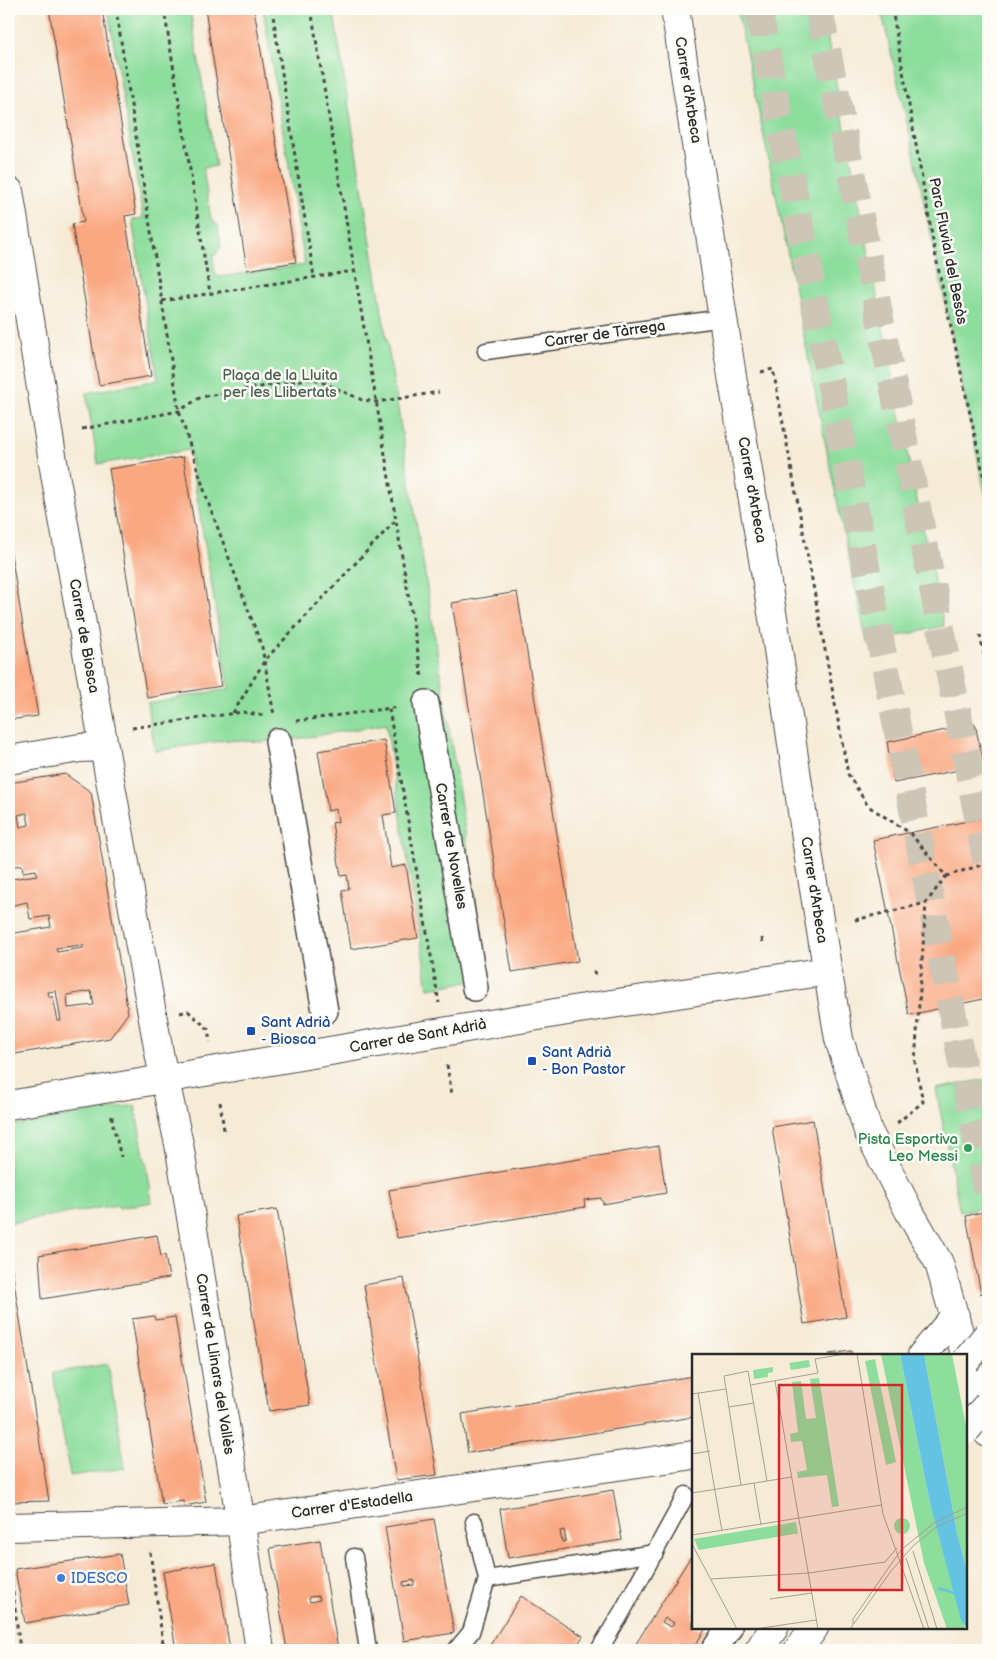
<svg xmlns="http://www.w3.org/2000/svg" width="997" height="1659" viewBox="0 0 997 1659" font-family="'Balsamiq Sans',sans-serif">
<rect width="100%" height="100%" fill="#fdfcf7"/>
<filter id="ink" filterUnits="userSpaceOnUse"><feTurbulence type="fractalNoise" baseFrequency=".02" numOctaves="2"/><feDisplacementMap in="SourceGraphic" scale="10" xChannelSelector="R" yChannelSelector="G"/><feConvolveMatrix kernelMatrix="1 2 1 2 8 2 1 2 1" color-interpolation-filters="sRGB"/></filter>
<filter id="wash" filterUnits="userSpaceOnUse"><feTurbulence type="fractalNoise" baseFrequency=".0096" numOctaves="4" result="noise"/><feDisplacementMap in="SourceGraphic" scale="20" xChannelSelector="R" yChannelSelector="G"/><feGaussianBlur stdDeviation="1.12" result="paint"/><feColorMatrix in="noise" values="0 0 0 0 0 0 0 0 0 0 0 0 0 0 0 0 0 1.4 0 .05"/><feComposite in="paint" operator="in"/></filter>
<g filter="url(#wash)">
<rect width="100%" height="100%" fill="#f6ebd7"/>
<!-- green -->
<g fill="#8dde9d" stroke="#5c8464">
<path d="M108,9H190L216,166L203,168L211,219L218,225L221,247L213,258L215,274L219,277L305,265L263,9H333L430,606L488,979L428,988L386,724L296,739L262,742L226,740L155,751L147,703L229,689L189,450L98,464L86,393L158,380L132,220L143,218Z"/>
<path d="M737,9H822L911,472L944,626L867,643C821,432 783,220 737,9Z"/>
<path d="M881,9H988V508L913,149Z"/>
<path d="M988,1079V1206L960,1212L936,1089Z"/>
<path d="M135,1105L145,1161H146L152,1202L119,1208L117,1205L9,1223V1126Z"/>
<path d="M108,1364L125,1468L70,1476L53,1373Z"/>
</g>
<g id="blocks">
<!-- building -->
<g fill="#faa882" fill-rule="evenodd">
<path d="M49,9H102L136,214L125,216L151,376L99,385L72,224L84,222Z"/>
<path d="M205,9H254L296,262L247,270Z"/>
<path d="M183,457L221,686L147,698L109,469Z"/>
<path d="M9,542L38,716L9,720Z"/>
<path d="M517,592L578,961L512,972L452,603Z"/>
<path d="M975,724L984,765L894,783L887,742Z"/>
<path d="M384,740L396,813L383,815L391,868L406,865L418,938L351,949L342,890L349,889L347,875L341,876L332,823L338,822L336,809L328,811L318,751Z"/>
<path d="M65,774L91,792L128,1013L110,1038L9,1055V1029L12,1028L9,1009V934L51,927L49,916L30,919L27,902L9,906V870L12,879L37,875L36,870L23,872L22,865L9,867V783ZM27,813L29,825L20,827L18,815ZM83,945V948L57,952L56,948ZM56,991L61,1021H58L53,997H49L48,992ZM91,991L94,1005L68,1008L67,995Z"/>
<path d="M988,817V998L909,1015L873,840Z"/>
<path d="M813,1120L846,1317L804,1324L772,1127Z"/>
<path d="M659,1146L666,1193L603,1204L601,1198L584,1200L585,1207L397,1238L389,1190Z"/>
<path d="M277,1209L310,1405L269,1411L236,1216Z"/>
<path d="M988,1211V1287L981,1294L966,1216Z"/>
<path d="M157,1235L161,1256L165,1255L169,1278L42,1299L39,1255Z"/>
<path d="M9,1257H10L49,1501L9,1502Z"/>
<path d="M404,1278L437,1475L396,1480L364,1285Z"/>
<path d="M154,1316L155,1320L175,1317L206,1502L184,1506L183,1501L162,1504L132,1319Z"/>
<path d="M851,1351L852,1355H829V1354Z"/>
<path d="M693,1376V1417L468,1453L462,1414Z"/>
<path d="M613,1490L622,1540L508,1558L500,1509ZM564,1530L566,1541L562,1542L560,1531Z"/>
<path d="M434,1519L454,1633L404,1641L385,1527ZM414,1580V1585L404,1586L403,1582Z"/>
<path d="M320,1540L338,1650H287L270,1548ZM319,1596L320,1600L310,1602L309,1597Z"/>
<path d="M693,1553V1628H706L692,1650H632ZM665,1618L674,1623L671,1627L662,1622Z"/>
<path d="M120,1554L129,1605L25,1623L15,1569Z"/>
<path d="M216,1563L230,1650H176L163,1572Z"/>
<path d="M521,1596L583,1636L574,1650H487Z"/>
</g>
</g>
</g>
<g filter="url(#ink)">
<use href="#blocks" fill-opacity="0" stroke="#494845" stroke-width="1"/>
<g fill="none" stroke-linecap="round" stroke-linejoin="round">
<!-- trunk-tunnel -->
<g stroke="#cdc5b5" stroke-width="28" stroke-dasharray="28 14" stroke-linecap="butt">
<path d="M758,9L988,1197"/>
<path d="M819,9L988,868"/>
</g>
<defs>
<g id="service">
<path d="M486,351L723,318"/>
<path d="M354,1557L368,1650"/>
<path d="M487,1579L655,1553"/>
<path d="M456,1650L471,1632L487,1579L474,1522"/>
<path d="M599,1650L622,1612L686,1495"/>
</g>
<g id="pedestrian">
<path d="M426,703L475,988"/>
<path d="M278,741L325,1011"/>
<path d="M714,1650L729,1628"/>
</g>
<g id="minor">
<path d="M675,9L732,376L776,636L810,865L839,1039L868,1131L909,1211L939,1263L988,1433"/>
<path d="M9,191L55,474L160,1058L179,1144L236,1492L260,1650"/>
<path d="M9,760L80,748L104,747"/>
<path d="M9,1105L579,1009L827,971"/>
<path d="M922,1355L955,1316"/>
<path d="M9,1527L240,1521L693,1455"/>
</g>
<g id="tertiary">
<path d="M759,1650L774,1628"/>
<path d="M798,1650L814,1628"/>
</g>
</defs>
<!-- service casing -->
<use href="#service" stroke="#494845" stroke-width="19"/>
<!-- pedestrian casing -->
<use href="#pedestrian" stroke="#494845" stroke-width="28"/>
<!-- minor casing -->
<use href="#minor" stroke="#494845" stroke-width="30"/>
<!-- tertiary casing -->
<use href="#tertiary" stroke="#494845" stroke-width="30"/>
<!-- path -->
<g stroke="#494845" stroke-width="3" stroke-dasharray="4 4" stroke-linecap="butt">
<path d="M116,9L179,411L207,499L262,647L274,715"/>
<path d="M164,9L210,293"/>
<path d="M272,9L314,277"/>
<path d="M311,9L422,677"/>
<path d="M892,9L936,258L988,496"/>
<path d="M162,301L354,271"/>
<path d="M761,372L773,369L848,774L868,806L910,833L946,876L988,863"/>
<path d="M82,429L179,411L201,397L307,379H315L362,400L377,402L439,392"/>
<path d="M980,635L988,674"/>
<path d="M389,709L439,1003"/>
<path d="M233,713L265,660L396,520"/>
<path d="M296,721L399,707"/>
<path d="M132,728L243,712L265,716"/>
<path d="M855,920L926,903"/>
<path d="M762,938L763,944"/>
<path d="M594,971L595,977"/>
<path d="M180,1013L188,1011L208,1029L210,1042"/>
<path d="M447,1065L452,1095"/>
<path d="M220,1102L224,1130"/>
<path d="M112,1116V1121L121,1157"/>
<path d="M897,1123L923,1102L915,1062L926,903L946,876"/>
<path d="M150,1552L164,1650"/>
<path d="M9,1560L20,1650"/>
</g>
<!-- service -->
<use href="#service" stroke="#fff" stroke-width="16"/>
<!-- pedestrian -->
<use href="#pedestrian" stroke="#fff" stroke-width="25"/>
<!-- minor -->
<use href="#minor" stroke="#fff" stroke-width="28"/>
<!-- tertiary -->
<use href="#tertiary" stroke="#fff" stroke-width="28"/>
<defs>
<g id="tertiary-bridge">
<path d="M966,1361L988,1334"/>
<path d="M966,1430L988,1404"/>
</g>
</defs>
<!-- tertiary-bridge casing -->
<use href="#tertiary-bridge" stroke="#494845" stroke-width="30" stroke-linecap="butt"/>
<!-- tertiary-bridge -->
<use href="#tertiary-bridge" stroke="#fff" stroke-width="28"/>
</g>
</g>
<!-- markers -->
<g fill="#1a4fb4" stroke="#fdfcf7" stroke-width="2">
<rect x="246" y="1026" width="10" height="10" rx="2.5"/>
<rect x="527" y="1056" width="10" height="10" rx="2.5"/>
</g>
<circle fill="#2e9e5b" stroke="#fdfcf7" stroke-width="2" cx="968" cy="1148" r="5"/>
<circle fill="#3f7fe0" stroke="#fdfcf7" stroke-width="2" cx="61" cy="1578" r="5"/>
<g text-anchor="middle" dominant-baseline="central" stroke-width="5" stroke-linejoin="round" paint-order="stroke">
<!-- street labels -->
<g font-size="15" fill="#2b2b2b" stroke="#fdfcf7">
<text transform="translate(688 90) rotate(81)">Carrer d'Arbeca</text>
<text transform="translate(948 251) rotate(79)">Parc Fluvial del Besòs</text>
<text transform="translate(605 334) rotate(-8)">Carrer de Tàrrega</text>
<text transform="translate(752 490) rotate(80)">Carrer d'Arbeca</text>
<text transform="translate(84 636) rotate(80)">Carrer de Biosca</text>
<text transform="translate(451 846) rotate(80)">Carrer de Novelles</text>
<text transform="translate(814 890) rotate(81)">Carrer d'Arbeca</text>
<text transform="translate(418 1036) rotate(-10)">Carrer de Sant Adrià</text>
<text transform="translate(215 1364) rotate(81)">Carrer de Llinars del Vallès</text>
<text transform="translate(352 1505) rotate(-8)">Carrer d'Estadella</text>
</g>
<!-- park labels -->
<g font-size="15" fill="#48614d" stroke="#fdfcf7">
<text x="280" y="375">Plaça de la Lluita<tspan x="280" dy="17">per les Llibertats</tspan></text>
</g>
<!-- transit labels -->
<g font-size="15" fill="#164399" stroke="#fdfcf7" text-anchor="start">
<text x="261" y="1022">Sant Adrià<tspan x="261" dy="17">- Biosca</tspan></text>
<text x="542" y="1052">Sant Adrià<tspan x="542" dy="17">- Bon Pastor</tspan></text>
</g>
<!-- leisure labels -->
<g font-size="15" fill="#27864d" stroke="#fdfcf7" text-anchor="end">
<text x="958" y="1139">Pista Esportiva<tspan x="958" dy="17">Leo Messi</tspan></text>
</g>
<!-- shop labels -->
<g font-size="15" fill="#366cbe" stroke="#fdfcf7" text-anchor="start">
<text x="71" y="1578">IDESCO</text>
</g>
</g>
<!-- overview -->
<g transform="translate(692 1354)">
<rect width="275" height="275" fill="#f6ebd7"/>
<path d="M189,0H208L238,149L273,275H255L232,209ZM232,0H260L275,77V217L265,179ZM183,5L204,108L194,111L173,7ZM117,6L118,13L99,16L97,9ZM81,13V18L76,19V23L62,25L61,16ZM127,24L147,152L140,153L135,121L106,124L105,118L115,116L110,87L99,88L98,80L106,78L100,28L109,27L114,65L124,64L118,25ZM202 172a8 8 0 1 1 16 0a8 8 0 1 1-16 0ZM104,168L106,180H102L7,196L2,185Z" fill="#8dde9d"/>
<path d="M208,0H232L265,179L275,217V275L269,266L238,149Z" fill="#64c3e2"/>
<path fill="none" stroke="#64c3e2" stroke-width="2.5" d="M246,234L262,239"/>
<path fill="none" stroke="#a59e92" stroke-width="1" d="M165,0L191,160L232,275M83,27L126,275M59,31L126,19L123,5L153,0M6,39L30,177M0,40L34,35M37,53L62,49M0,100L18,97M62,129L69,171M49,131L32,22L56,17L75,127M0,139L100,123M0,181L189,151M0,190L45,275M221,197L245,275M214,204L237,275M19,225L117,219L193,208L205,194M78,245L120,239M161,270V265L209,196L242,169L275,153M63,275L124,266M158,275L199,217L221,192L243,174L275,159"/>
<path fill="#d62828" fill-opacity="0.15" stroke="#d62828" stroke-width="2.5" d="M87,31H210V236H87Z"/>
<rect width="275" height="275" fill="none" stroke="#2b2b2b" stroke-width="2.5"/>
</g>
<!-- margin -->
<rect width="997" height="1659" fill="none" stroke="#fdfcf7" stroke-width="30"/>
</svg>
